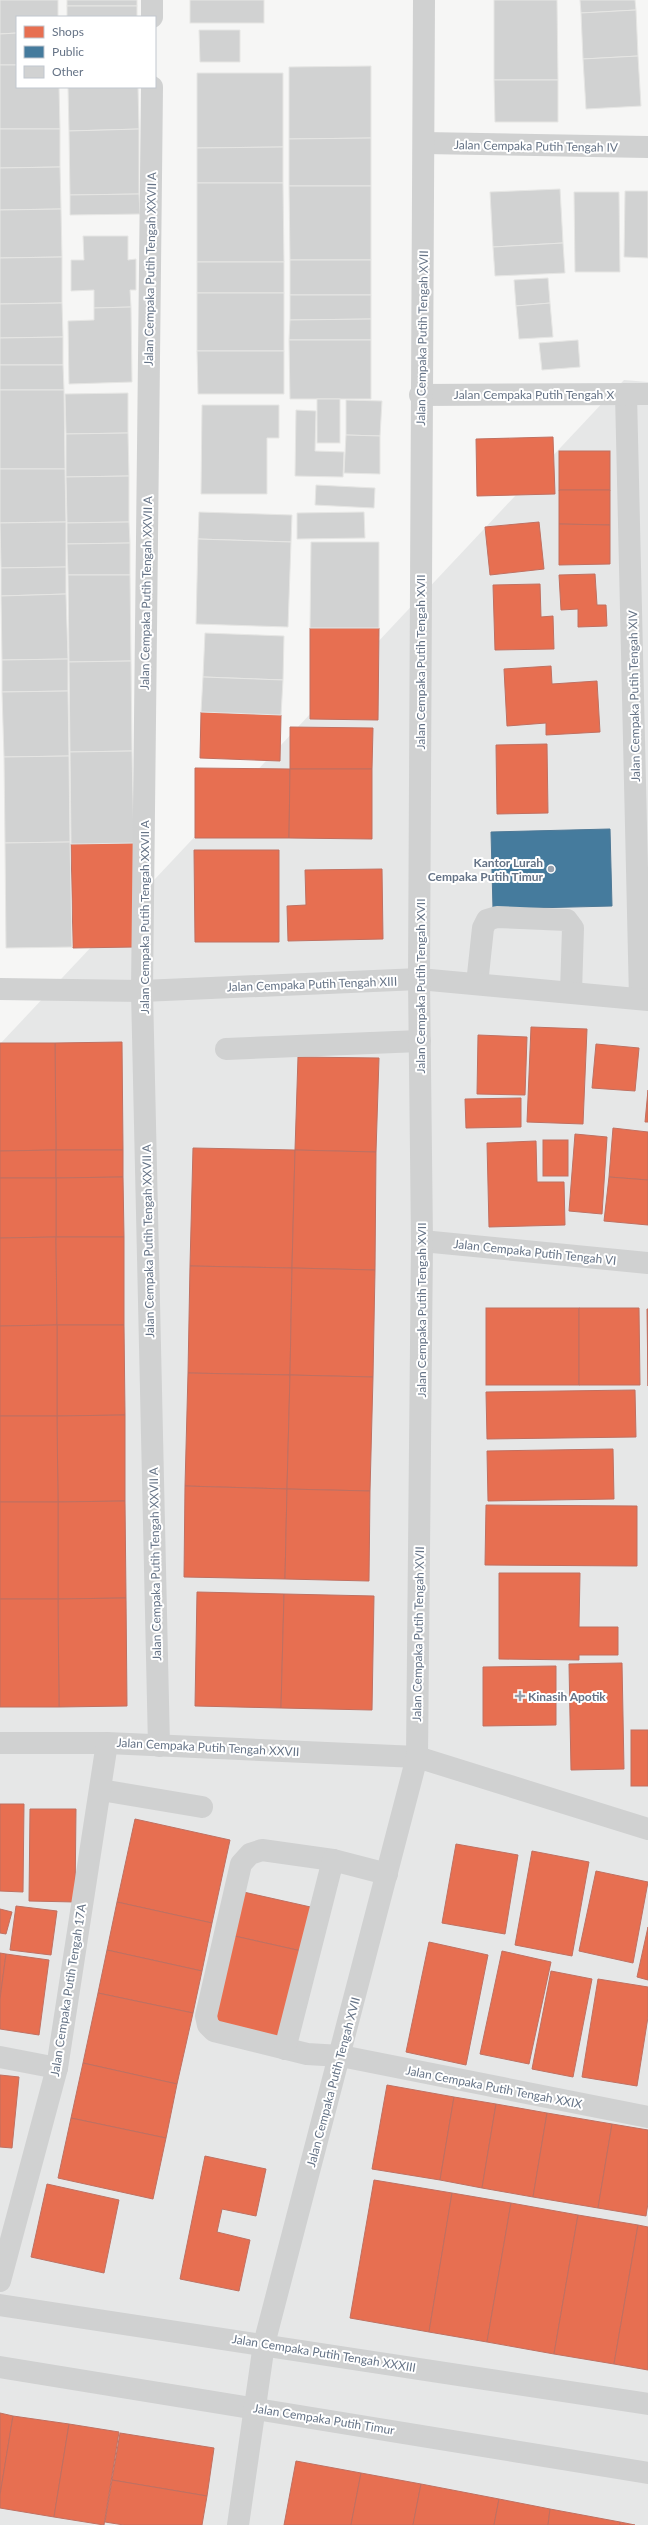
<svg xmlns="http://www.w3.org/2000/svg" width="648" height="2525" viewBox="0 0 648 2525" font-family="Lato,sans-serif">
<rect width="100%" height="100%" fill="#f6f6f5"/>
<!-- built -->
<path fill="#e6e7e7" d="M624,380L648,382V2525H0V1044Z"/>
<!-- shops -->
<g fill="#e76f51" stroke="#c07061">
<path d="M553,437L555,494L477,496L476,439Z"/>
<rect x="559" y="451" width="51" height="39"/>
<path d="M559,490H610V525L559,524Z"/>
<path d="M539,522L544,569L490,575L485,527Z"/>
<path d="M559,524L610,525V564L559,565Z"/>
<path d="M595,574L597,605H606L607,626L578,627V609L561,610L559,575Z"/>
<path d="M540,584L541,617L553,616L554,649L495,650L493,585Z"/>
<path d="M310,628H379L378,720L310,719Z"/>
<path d="M551,666L552,684L597,681L600,732L546,735V723L507,726L504,669Z"/>
<path d="M201,712L281,715L280,761L200,758Z"/>
<path d="M290,727L373,728L372,769H290Z"/>
<path d="M547,744L548,813L497,814L496,745Z"/>
<path d="M195,768L290,769L289,838H195Z"/>
<path d="M290,769H372V839L289,838Z"/>
<path d="M134,843L135,947L73,948L71,844Z"/>
<path d="M194,850H279V942H195Z"/>
<path d="M382,869L383,939L288,941L287,906L306,905L305,870Z"/>
<path d="M531,1027L587,1029L583,1124L527,1122Z"/>
<path d="M478,1035L527,1037L525,1095L477,1094Z"/>
<path d="M122,1042L123,1150H56L55,1043Z"/>
<path d="M0,1043H55L56,1150L0,1151Z"/>
<path d="M596,1044L639,1048L635,1091L592,1088Z"/>
<path d="M298,1057L379,1058L376,1152L295,1150Z"/>
<path d="M648,1090V1122H645Z"/>
<path d="M521,1098V1127L466,1128L465,1099Z"/>
<path d="M613,1128L648,1132V1180L609,1177Z"/>
<path d="M575,1134L607,1137L602,1214L569,1211Z"/>
<rect x="543" y="1140" width="25" height="36"/>
<path d="M536,1141L537,1182H564L565,1225L489,1227L487,1143Z"/>
<path d="M193,1148L295,1150L292,1268L190,1266Z"/>
<path d="M56,1150V1178H0V1151Z"/>
<path d="M56,1150H123V1177L56,1178Z"/>
<path d="M295,1150L376,1152L375,1270L292,1268Z"/>
<path d="M123,1177L124,1237H56V1178Z"/>
<path d="M609,1177L648,1180V1225L604,1221Z"/>
<path d="M0,1178H56V1237L0,1238Z"/>
<path d="M56,1237L57,1325L0,1326V1238Z"/>
<path d="M56,1237H124V1325H57Z"/>
<path d="M190,1266L292,1268L290,1375L188,1373Z"/>
<path d="M292,1268L375,1270L373,1377L290,1375Z"/>
<rect x="486" y="1308" width="93" height="77"/>
<path d="M579,1308H639L640,1385H579Z"/>
<path d="M647,1309H648V1386Z"/>
<path d="M57,1325H124L125,1415L57,1416Z"/>
<path d="M57,1325V1416H0V1326Z"/>
<path d="M188,1373L290,1375L287,1489L185,1486Z"/>
<path d="M290,1375L373,1377L370,1491L287,1489Z"/>
<path d="M635,1390L636,1437L487,1439L486,1392Z"/>
<path d="M125,1415V1501L58,1502L57,1416Z"/>
<path d="M0,1416H57L58,1502H0Z"/>
<path d="M613,1449L614,1499L488,1501L487,1451Z"/>
<path d="M185,1486L287,1489L285,1579L184,1577Z"/>
<path d="M287,1489L370,1491L369,1581L285,1579Z"/>
<path d="M125,1501L126,1598L58,1599V1502Z"/>
<rect x="0" y="1502" width="58" height="97"/>
<path d="M486,1505L637,1506V1566L485,1565Z"/>
<path d="M499,1573H580L579,1627H618V1655H579V1660L499,1659Z"/>
<path d="M197,1592L284,1594L281,1708L195,1706Z"/>
<path d="M284,1594L374,1596L372,1710L281,1708Z"/>
<path d="M126,1598L127,1706L59,1707L58,1599Z"/>
<path d="M0,1599H58L59,1707H0Z"/>
<path d="M622,1663L624,1769L571,1770L569,1664Z"/>
<path d="M556,1666V1725L483,1726V1667Z"/>
<rect x="631" y="1730" width="17" height="56"/>
<path d="M0,1804H24L23,1892L0,1891Z"/>
<path d="M30,1809H76L75,1902L29,1901Z"/>
<path d="M135,1819L230,1840L212,1923L117,1902Z"/>
<path d="M456,1844L518,1855L505,1934L442,1923Z"/>
<path d="M532,1851L589,1862L572,1956L515,1945Z"/>
<path d="M596,1871L648,1882L633,1963L579,1951Z"/>
<path d="M239,1891L315,1908L306,1952L230,1935Z"/>
<path d="M117,1902L212,1923L202,1971L107,1950Z"/>
<path d="M16,1906L57,1911L51,1955L10,1950Z"/>
<path d="M0,1909L12,1912L6,1934L0,1933Z"/>
<path d="M648,1927V1980L637,1977Z"/>
<path d="M230,1935L306,1952L287,2040L211,2023Z"/>
<path d="M429,1942L488,1955L466,2065L406,2052Z"/>
<path d="M107,1950L202,1971L193,2013L98,1993Z"/>
<path d="M502,1951L551,1962L529,2064L480,2054Z"/>
<path d="M0,1953L6,1954L0,1999Z"/>
<path d="M6,1954L49,1960L39,2035L0,2029V1999Z"/>
<path d="M551,1971L592,1979L573,2077L532,2069Z"/>
<path d="M598,1979L648,1987V2017L637,2086L582,2077Z"/>
<path d="M98,1993L193,2013L177,2084L83,2063Z"/>
<path d="M83,2063L177,2084L166,2138L71,2118Z"/>
<path d="M0,2075L19,2077L12,2148L0,2147Z"/>
<path d="M387,2085L454,2097L440,2180L372,2169Z"/>
<path d="M454,2097L496,2104L482,2188L440,2180Z"/>
<path d="M496,2104L547,2113L533,2197L482,2188Z"/>
<path d="M547,2113L612,2124L598,2208L533,2197Z"/>
<path d="M71,2118L166,2138L153,2199L58,2178Z"/>
<path d="M612,2124L648,2130V2203L646,2216L598,2208Z"/>
<path d="M205,2156L266,2169L256,2216L222,2209L217,2232L250,2240L239,2291L180,2279Z"/>
<path d="M374,2180L452,2193L429,2332L350,2318Z"/>
<path d="M47,2184L119,2200L104,2273L31,2257Z"/>
<path d="M452,2193L511,2203L487,2342L429,2332Z"/>
<path d="M511,2203L578,2215L554,2354L487,2342Z"/>
<path d="M578,2215L638,2225L614,2364L554,2354Z"/>
<path d="M638,2225L648,2227V2370L614,2364Z"/>
<path d="M0,2413L13,2416L0,2495Z"/>
<path d="M13,2416L69,2424L54,2517L0,2508V2495Z"/>
<path d="M69,2424L119,2432L104,2525L54,2517Z"/>
<path d="M120,2433L214,2448L207,2496L112,2480Z"/>
<path d="M296,2461L361,2473L351,2525H284Z"/>
<path d="M361,2473L421,2484L413,2525H351Z"/>
<path d="M112,2480L207,2496L202,2525H124L105,2522Z"/>
<path d="M421,2484L499,2499L494,2525H413Z"/>
<path d="M499,2499L550,2509L548,2525H494Z"/>
<path d="M550,2509L620,2522V2525H548Z"/>
<path d="M620,2522L635,2525H620Z"/>
</g>
<!-- public -->
<path fill="#457b9d" stroke="#4f7996" d="M610,829L612,906L493,909L491,832Z"/>
<!-- building -->
<g fill="#d1d2d2" stroke="#e6e6e4">
<path d="M0,0H58V17H17V33L0,34Z"/>
<rect x="67" y="0" width="70" height="6"/>
<rect x="190" y="0" width="74" height="23"/>
<path d="M494,0H557L558,80H494Z"/>
<path d="M580,0H635L636,10L581,13Z"/>
<rect x="67" y="6" width="70" height="11"/>
<path d="M636,10L638,56L583,59L581,13Z"/>
<path d="M199,30H240V62H200Z"/>
<path d="M17,33V65H0V34Z"/>
<path d="M638,56L641,106L586,109L583,59Z"/>
<path d="M0,65H17V87H59L60,129H0Z"/>
<path d="M371,66V138L289,139V67Z"/>
<path d="M197,73H283V147L197,148Z"/>
<path d="M494,80H558V122H495Z"/>
<path d="M68,87H138L139,129L69,131Z"/>
<path d="M0,129H60V167L0,168Z"/>
<path d="M139,129V194L70,195L69,131Z"/>
<path d="M371,138V186H289V139Z"/>
<path d="M283,147V183H197V148Z"/>
<path d="M60,167L61,209L0,210V168Z"/>
<path d="M197,183H283L284,262H197Z"/>
<path d="M289,186H371V260H290Z"/>
<path d="M560,189L563,243L493,247L490,192Z"/>
<path d="M625,191H648V258L624,257Z"/>
<path d="M574,192H619L620,272H575Z"/>
<path d="M139,194L140,214L70,215V195Z"/>
<path d="M61,209L62,257L0,258V210Z"/>
<path d="M83,236H128V260L136,259V290H130L131,307L94,308V290L71,291V260H84Z"/>
<path d="M563,243L565,273L495,276L493,247Z"/>
<path d="M62,257V303L0,304V258Z"/>
<rect x="290" y="260" width="81" height="35"/>
<rect x="197" y="262" width="87" height="31"/>
<path d="M548,278L550,303L516,306L514,280Z"/>
<rect x="197" y="293" width="87" height="58"/>
<path d="M290,295H371V319L290,320Z"/>
<path d="M62,303L63,337L0,338V304Z"/>
<path d="M550,303L553,337L519,339L516,306Z"/>
<path d="M131,307L132,382L69,384L68,321L94,320V308Z"/>
<path d="M371,319V340H289L290,320Z"/>
<path d="M63,337V365H0V338Z"/>
<path d="M289,340H371V399H290Z"/>
<path d="M578,340L580,367L542,370L539,343Z"/>
<path d="M197,351H284V394H198Z"/>
<path d="M0,365H63L64,390H0Z"/>
<path d="M0,390H64L65,469H0Z"/>
<path d="M128,393V433L66,434L65,394Z"/>
<rect x="317" y="399" width="23" height="44"/>
<path d="M346,400L382,401L380,436L346,435Z"/>
<path d="M202,405H279V438H267V494H201Z"/>
<path d="M296,410L316,411L315,451L344,452L343,477L295,476Z"/>
<path d="M128,433L129,476L66,477V434Z"/>
<path d="M346,435L380,436V474L344,473Z"/>
<path d="M0,469H65L66,522L0,523Z"/>
<path d="M129,476V522L67,523L66,477Z"/>
<path d="M316,485L375,488L374,508L315,505Z"/>
<path d="M199,512L292,515L291,542L198,539Z"/>
<path d="M364,512L365,538L297,539V513Z"/>
<path d="M66,522V567L1,568L0,523Z"/>
<path d="M129,522L130,543L67,544V523Z"/>
<path d="M198,539L291,542L288,627L196,624Z"/>
<path d="M311,542H379V628H310Z"/>
<path d="M130,543V575H68L67,544Z"/>
<path d="M66,567V594L1,596V568Z"/>
<path d="M68,575H130L131,661L69,662Z"/>
<path d="M66,594L68,659L2,660L1,596Z"/>
<path d="M205,633L284,636L283,680L203,677Z"/>
<path d="M68,659V691L2,692V660Z"/>
<path d="M131,661L132,751L70,752L69,662Z"/>
<path d="M203,677L283,680L281,715L201,712Z"/>
<path d="M68,691L69,756L4,757L2,692Z"/>
<path d="M132,751L134,843L71,844L70,752Z"/>
<path d="M69,756L70,842L5,843L4,757Z"/>
<path d="M70,842L72,947L6,948L5,843Z"/>
</g>
<g fill="none" stroke-linecap="round" stroke-linejoin="round">
<!-- minor -->
<g stroke="#d0d1d1" stroke-width="22">
<path d="M152,17V0"/>
<path d="M152,87L142,991L159,1746"/>
<path d="M424,143L648,147"/>
<path d="M626,394L640,999"/>
<path d="M420,395L648,394"/>
<path d="M477,984L483,928L487,920L497,917L567,920L573,928L571,992"/>
<path d="M0,989L142,991L419,979L648,1000"/>
<path d="M226,1049L420,1041"/>
<path d="M422,1241L648,1263"/>
<path d="M0,1743H107L417,1757L648,1829"/>
<path d="M101,1790L202,1807"/>
<path d="M387,1874L333,1860L262,1850L250,1854L241,1864L206,2016L208,2025L214,2031L307,2054L341,2056L648,2117"/>
<path d="M285,2049L333,1860"/>
<path d="M0,2057L57,2068"/>
<path d="M0,2281L57,2068L107,1743"/>
<path d="M0,2305L648,2404"/>
<path d="M0,2367L648,2473"/>
<path d="M238,2525L264,2344L417,1757L422,1241L419,979L424,0"/>
</g>
</g>
<!-- markers -->
<g fill="#98a1ad" stroke="#fff" stroke-width="1.5">
<circle cx="551" cy="869" r="4"/>
<path d="M518 1690h4v4h4v4h-4v4h-4v-4h-4v-4h4z"/>
</g>
<g text-anchor="middle" dominant-baseline="central" stroke-width="4" stroke-linejoin="round" paint-order="stroke">
<!-- street labels -->
<g font-size="12" fill="#657386" stroke="#fff">
<text transform="translate(536 146) rotate(1)">Jalan Cempaka Putih Tengah IV</text>
<text transform="translate(150 269) rotate(-89)">Jalan Cempaka Putih Tengah XXVII A</text>
<text transform="translate(422 338) rotate(-89)">Jalan Cempaka Putih Tengah XVII</text>
<text x="534" y="394">Jalan Cempaka Putih Tengah X</text>
<text transform="translate(146 593) rotate(-89)">Jalan Cempaka Putih Tengah XXVII A</text>
<text transform="translate(420 662) rotate(-90)">Jalan Cempaka Putih Tengah XVII</text>
<text transform="translate(634 696) rotate(-91)">Jalan Cempaka Putih Tengah XIV</text>
<text transform="translate(144 917) rotate(-90)">Jalan Cempaka Putih Tengah XXVII A</text>
<text transform="translate(312 984) rotate(-2)">Jalan Cempaka Putih Tengah XIII</text>
<text transform="translate(420 986) rotate(-90)">Jalan Cempaka Putih Tengah XVII</text>
<text transform="translate(148 1241) rotate(-91)">Jalan Cempaka Putih Tengah XXVII A</text>
<text transform="translate(535 1252) rotate(6)">Jalan Cempaka Putih Tengah VI</text>
<text transform="translate(421 1310) rotate(-90)">Jalan Cempaka Putih Tengah XVII</text>
<text transform="translate(155 1564) rotate(-91)">Jalan Cempaka Putih Tengah XXVII A</text>
<text transform="translate(418 1634) rotate(-89)">Jalan Cempaka Putih Tengah XVII</text>
<text transform="translate(208 1747) rotate(3)">Jalan Cempaka Putih Tengah XXVII</text>
<text transform="translate(68 1990) rotate(-81)">Jalan Cempaka Putih Tengah 17A</text>
<text transform="translate(333 2082) rotate(-75)">Jalan Cempaka Putih Tengah XVII</text>
<text transform="translate(494 2087) rotate(11)">Jalan Cempaka Putih Tengah XXIX</text>
<text transform="translate(324 2353) rotate(9)">Jalan Cempaka Putih Tengah XXXIII</text>
<text transform="translate(324 2419) rotate(9)">Jalan Cempaka Putih Timur</text>
</g>
<!-- poi labels -->
<g font-size="12" font-weight="bold" fill="#657386" stroke="#fff" text-anchor="end">
<text x="543" y="862">Kantor Lurah<tspan x="543" dy="14">Cempaka Putih Timur</tspan></text>
<text x="528" y="1696" text-anchor="start">Kinasih Apotik</text>
</g>
</g>
<!-- legend -->
<rect x="16" y="16" width="140" height="72" fill="#ffffff" stroke="#c1c7cf"/>
<rect x="24" y="26" width="20" height="12" fill="#e76f51" stroke="#c1c7cf"/>
<text x="52" y="36" font-size="12" fill="#657386">Shops</text>
<rect x="24" y="46" width="20" height="12" fill="#457b9d" stroke="#c1c7cf"/>
<text x="52" y="56" font-size="12" fill="#657386">Public</text>
<rect x="24" y="66" width="20" height="12" fill="#d1d2d2" stroke="#c1c7cf"/>
<text x="52" y="76" font-size="12" fill="#657386">Other</text>
</svg>
